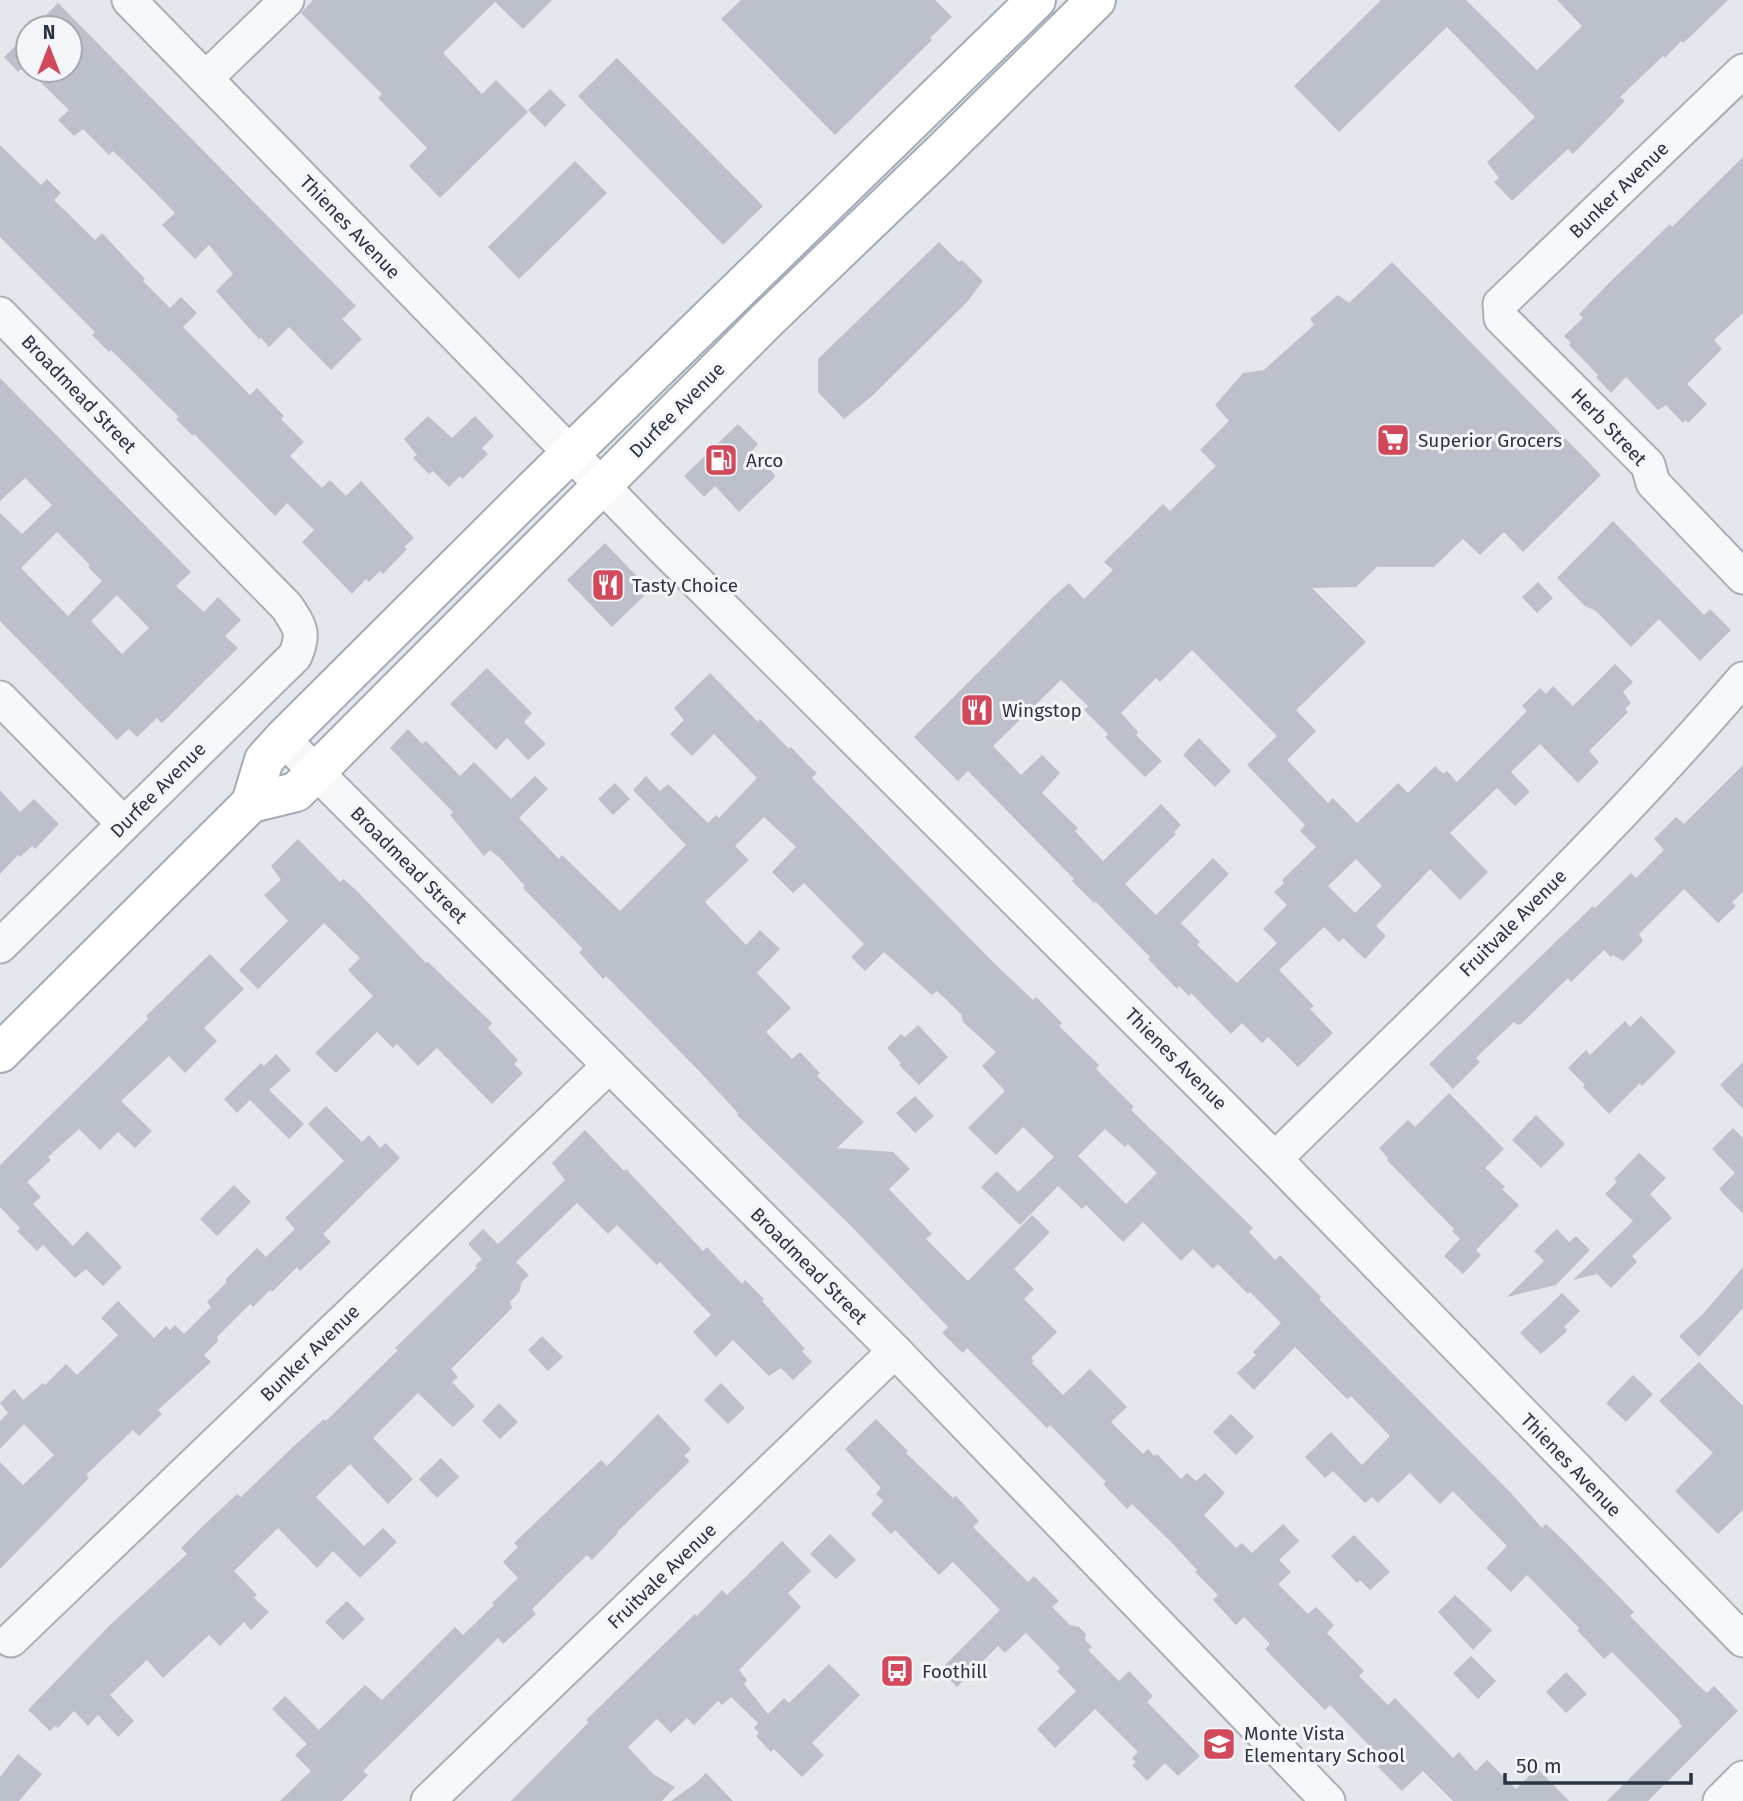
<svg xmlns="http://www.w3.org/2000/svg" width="1743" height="1801" viewBox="0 0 1743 1801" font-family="'Fira Sans',sans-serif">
<rect width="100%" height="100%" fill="#e4e7ec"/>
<!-- building -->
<g fill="#bbc0ca" fill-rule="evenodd">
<path d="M313,0H552L523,29L495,2L443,53L482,94L496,80L528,112L440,198L409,166L427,148L378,98L382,94L301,13Z"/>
<path d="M741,0H935L952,17L930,38L932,40L835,135L721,19Z"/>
<path d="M1381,0H1466L1537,70L1582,26L1557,0H1728L1692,35L1683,43L1681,41L1665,58L1663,56L1620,97L1625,101L1573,154L1568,149L1512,201L1494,182L1499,178L1487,162L1535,117L1447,27L1339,132L1294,86Z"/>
<path d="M58,3L356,306L342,319L362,339L331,370L289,327L269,347L261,338L259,339L216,291L233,274L209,245L195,259L162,225L175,213L139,176L113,151L109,155L83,129L74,136L58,120L69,110L28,70H70V28H52L43,18Z"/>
<path d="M28,34V63L18,72L4,57Z"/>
<path d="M617,58L763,206L723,245L578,96Z"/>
<path d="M550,89L566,105L545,127L528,110Z"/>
<path d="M0,145L41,185L47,179L61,193L54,200L95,240L102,233L145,279L143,281L170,308L181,297L197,313L183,327L250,395L257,388L284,416L281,419L304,442L290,456L322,488L330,480L346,496L361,481L414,538L404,547L407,549L383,574L380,571L369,582L366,579L352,594L302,542L314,530L287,503L275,516L194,434L193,436L176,419L179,417L111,350L109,352L92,335L95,332L0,237Z"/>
<path d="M1743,157V313L1714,340L1722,349L1687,384L1707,404L1688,423L1686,420L1683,423L1666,405L1658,410L1626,377L1611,393L1596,377L1598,375L1569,345L1571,343L1564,336L1583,318L1579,314L1610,282L1670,224L1672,227Z"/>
<path d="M575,161L607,193L519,279L488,247Z"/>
<path d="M939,242L959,262L962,260L983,281L967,302L872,396L844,419L818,392V359Z"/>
<path d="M1392,262L1601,475L1523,552L1504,532L1480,555L1463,539L1434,567H1377L1356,587L1312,588L1366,642L1296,710L1316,731L1287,760L1328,803L1333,798L1357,823L1398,783L1408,793L1435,766L1443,774L1447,771L1457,782L1527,711L1522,706L1540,688L1546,694L1553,686L1573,706L1615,664L1633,682L1623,692L1631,703L1625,709L1628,712L1589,751L1599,762L1578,783L1540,744L1511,772L1530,792L1515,806L1497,788L1450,833L1488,872L1460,900L1430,869L1376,926L1386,936L1365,959L1343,938L1339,942L1324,927L1279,970L1314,1006L1310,1009L1333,1033L1298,1067L1268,1037L1262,1043L1242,1023L1231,1034L1191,993L1189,996L1179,986L1177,989L1148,959L1150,957L1096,902L1094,903L1072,881L1074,879L968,771L958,781L914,737L1053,597L1069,583L1084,599L1113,570L1104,562L1163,504L1170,511L1216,466L1200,450L1229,421L1215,405L1243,373L1264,370L1314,325L1310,319L1338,295L1349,303ZM1192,650L1277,736L1247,765L1305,825L1300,831L1316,847L1282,880L1284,883L1274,892L1287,905L1263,929L1277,943L1237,983L1197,945L1200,942L1181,923L1229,874L1213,858L1156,915L1125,884L1176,834L1174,832L1181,825L1161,804L1103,861L1075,831L1078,828L1042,793L1060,773L1042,755L1021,775L993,746L1061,680L1088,706L1084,710L1108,734L1105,737L1145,777L1162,761L1136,735L1138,732L1121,713L1156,678L1160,682ZM1356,859L1382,886L1355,913L1328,886Z"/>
<path d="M0,378L191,572L176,586L204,612L218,597L241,620L225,636L238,648L162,723L157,718L137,737L129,729L117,740L0,621V513L22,534L52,505L25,478L0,501ZM57,532L90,565L88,567L102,581L68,616L21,568ZM117,595L149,628L122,654L91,621Z"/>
<path d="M428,416L452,438L475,416L494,436L482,448L488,454L462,479L460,476L449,487L433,471L429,474L413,458L417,455L404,439Z"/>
<path d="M738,424L758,444L752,451L774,474L775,477L739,512L715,486L704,497L684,476Z"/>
<path d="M1613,521L1704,615L1710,609L1731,630L1700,661L1659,619L1631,647L1596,611L1585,606L1557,578Z"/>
<path d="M605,543L650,590L612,627L567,580Z"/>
<path d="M1538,582L1553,598L1537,613L1522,597Z"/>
<path d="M487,668L532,713L524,722L546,744L528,760L507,738L496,750L450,704Z"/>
<path d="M710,673L758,722L760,719L789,749L791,747L808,765L817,773L812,778L994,963L1033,1000L1036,997L1062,1023L1059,1026L1099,1065L1096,1069L1134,1107L1131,1110L1253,1228L1249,1232L1275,1260L1280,1255L1321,1297L1319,1299L1510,1492L1542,1528L1546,1524L1568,1545L1634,1612L1630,1616L1699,1686L1707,1693L1714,1686L1738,1711L1648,1801H1607L1682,1726L1678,1722L1680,1721L1612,1652L1604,1659L1577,1630L1579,1628L1527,1575L1511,1592L1486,1568L1507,1546L1453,1491L1440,1504L1410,1473L1378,1503L1372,1497L1365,1503L1333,1471L1325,1478L1305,1457L1331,1432L1362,1465L1390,1436L1351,1396L1347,1399L1295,1347L1254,1390L1237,1373L1256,1355L1253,1352L1281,1323L1250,1292L1248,1294L1218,1264L1213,1269L1193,1249L1181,1261L1143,1222L1123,1242L1086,1205L1082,1209L1058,1186L1020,1225L981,1187L997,1171L1018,1192L1054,1157L1023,1127L996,1155L968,1128L1005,1091L982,1066L996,1052L963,1022L961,1014L937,991L932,995L884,952L865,971L851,957L864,944L804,883L793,893L772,872L796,847L764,817L735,846L749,860L705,902L746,945L760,930L780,949L757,973L791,1008L766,1032L792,1059L800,1052L820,1073L817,1076L864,1122L837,1148L893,1152L910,1169L889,1189L932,1234L926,1239L968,1281L1032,1215L1050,1232L1014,1269L1034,1289L1024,1299L1057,1332L1031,1358L1034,1361L1032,1363L1063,1395L1090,1369L1127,1407L1111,1422L1143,1454L1148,1449L1154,1456L1157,1454L1181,1479L1187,1473L1196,1481L1205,1473L1225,1493L1204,1515L1236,1548L1242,1543L1252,1553L1283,1524L1299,1541L1279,1560L1291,1572L1278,1584L1308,1614L1316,1607L1334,1625L1327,1633L1364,1671L1359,1676L1388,1705L1395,1698L1453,1758L1459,1752L1476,1771L1487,1760L1516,1789L1537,1768L1569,1801H1453L1423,1771L1402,1791L1378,1767L1384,1761L1330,1705L1325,1710L1300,1685L1265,1649L1270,1644L1244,1617L1236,1625L1213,1600L1218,1595L1195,1572L1197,1570L1172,1543L1132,1504L1127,1509L1103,1484L1106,1482L1050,1425L1047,1428L967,1348L963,1353L942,1333L948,1327L851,1226L737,1115L738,1113L700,1072L606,976L603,979L579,952L583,949L523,888L525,886L500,858L490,850L484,856L450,815L453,812L390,748L408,729L422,744L426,741L460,776L474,762L511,799L535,776L548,789L519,818L559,859L562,855L620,911L686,845L633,790L646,776L660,791L668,784L708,823L716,815L719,818L757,778L714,734L692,756L670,734L684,720L674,708ZM1105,1129L1125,1147L1128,1144L1157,1173L1126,1204L1078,1156Z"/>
<path d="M1199,738L1231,771L1215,787L1183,755Z"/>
<path d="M1743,765V892L1732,902L1736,906L1718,923L1684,889L1639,934L1643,941L1623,961L1613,955L1611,957L1604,950L1571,982L1568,978L1521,1024L1518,1025L1514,1022L1484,1050L1476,1058L1480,1062L1453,1089L1429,1064L1593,906L1595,908L1631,873L1636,878L1664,850L1654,839L1676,817L1684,824Z"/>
<path d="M615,783L630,799L613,815L598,799Z"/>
<path d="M0,790L20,812L34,799L59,824L35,849L32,846L20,857L18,855L0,874Z"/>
<path d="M298,839L340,882L343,879L356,890L426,963L428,962L492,1023L488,1028L518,1060L514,1064L523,1073L492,1104L437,1048L418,1066L397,1044L393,1048L377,1032L336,1073L315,1053L373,996L348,970L360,958L324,923L258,989L239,970L288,921L264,895L281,880L271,866Z"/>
<path d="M210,954L244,989L204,1028L217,1041L185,1073L169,1056L121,1101L152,1131L135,1148L118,1132L100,1150L79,1129L48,1157L51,1160L27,1182L41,1197L33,1204L73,1246L87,1231L122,1267L103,1286L86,1269L75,1278L43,1245L37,1251L17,1231L20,1228L0,1207V1165L148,1019L146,1016Z"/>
<path d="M1641,1016L1676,1052L1642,1086L1640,1083L1609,1114L1583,1087L1585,1085L1568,1068L1586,1050L1590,1055L1625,1021L1630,1027Z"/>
<path d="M918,1025L948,1057L919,1085L899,1065L901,1063L887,1048L901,1034L905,1037Z"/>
<path d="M276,1054L291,1070L269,1090L304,1124L289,1139L250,1100L237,1113L224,1099L261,1063L264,1066Z"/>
<path d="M1743,1062V1109L1720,1085Z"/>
<path d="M1449,1093L1504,1149L1485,1168L1505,1187L1502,1189L1519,1205L1476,1250L1481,1255L1463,1274L1444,1256L1460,1239L1452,1231L1454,1229L1387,1160L1388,1158L1379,1148L1408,1120L1415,1127Z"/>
<path d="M915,1096L934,1116L915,1133L896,1113Z"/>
<path d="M326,1106L362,1142L369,1135L380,1148L386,1143L400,1158L323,1234L331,1242L300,1271L297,1267L272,1292L270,1290L253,1307L250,1304L217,1337L218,1341L204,1355L211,1362L158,1410L162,1414L139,1436L133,1430L86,1475L89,1478L0,1569V1462L23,1485L54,1455L24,1424L0,1449V1421L8,1413L0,1403L14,1389L23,1400L43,1383L45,1385L66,1364L77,1375L118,1335L101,1318L118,1301L154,1338L166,1326L170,1330L175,1325L184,1334L211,1307L207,1302L227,1282L225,1280L257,1248L266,1257L295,1229L285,1218L344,1161L308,1124Z"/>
<path d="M1536,1115L1565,1144L1541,1168L1512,1140Z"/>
<path d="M1733,1128L1743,1138V1214L1719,1189L1735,1173L1712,1149Z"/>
<path d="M585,1130L624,1171L626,1169L703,1251L707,1247L742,1284L745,1280L764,1299L762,1301L805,1349L802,1351L812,1362L793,1380L781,1368L769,1376L733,1340L716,1357L693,1332L711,1315L660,1262L657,1265L617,1225L608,1234L577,1203L516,1262L529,1275L521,1283L520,1291L510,1302L512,1308L451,1369L458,1377L452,1382L475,1406L453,1427L418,1393L373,1438L413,1479L388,1504L350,1464L316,1497L364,1546L383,1528L397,1542L360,1578L333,1551L317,1568L278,1528L234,1571L257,1595L254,1598L269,1612L251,1630L244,1622L220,1646L209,1635L163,1678L147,1660L110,1695L134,1721L118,1737L98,1715L88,1726L74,1711L58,1728L55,1726L50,1731L28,1710L111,1624L187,1554L181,1548L204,1525L237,1494L241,1497L294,1446L324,1419L326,1421L398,1350L395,1348L477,1268L475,1266L482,1259L468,1244L483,1229L498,1244L565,1180L552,1163Z"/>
<path d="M1639,1153L1666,1178L1650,1194L1672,1218L1632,1256L1637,1262L1611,1288L1597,1274L1573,1280L1633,1221L1605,1194L1617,1182L1614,1179Z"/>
<path d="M234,1185L251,1202L217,1236L200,1219Z"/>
<path d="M1557,1229L1569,1242L1576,1236L1590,1250L1556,1285L1507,1297L1544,1261L1534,1251Z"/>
<path d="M1743,1267V1308L1699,1357L1679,1336L1703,1314Z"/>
<path d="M1562,1293L1580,1311L1564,1327L1567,1329L1566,1332L1541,1354L1520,1333Z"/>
<path d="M542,1336L563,1357L548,1371L528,1350Z"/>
<path d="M1699,1362L1743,1406V1510L1718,1534L1675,1491L1713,1453L1659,1401Z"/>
<path d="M1633,1375L1653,1394L1626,1422L1606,1403Z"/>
<path d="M721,1383L745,1408L728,1424L704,1400Z"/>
<path d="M499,1403L518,1422L500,1439L482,1421Z"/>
<path d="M658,1414L691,1449L684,1456L690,1461L617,1532L618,1533L592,1560L587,1555L532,1609L536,1614L503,1644L498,1638L363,1771L368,1775L342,1801H280L311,1771L295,1755L307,1744L272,1709L285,1696L319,1730L365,1685L382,1700L455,1627L463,1635L494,1605L492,1603L518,1578L503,1562L518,1547L514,1543L601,1460L607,1466Z"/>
<path d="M1231,1414L1254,1437L1236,1455L1213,1432Z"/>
<path d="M876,1419L908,1451L906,1453L953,1498L956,1496L979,1521L973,1527L1028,1582L1034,1576L1059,1601L1052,1607L1070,1625L1079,1627L1086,1634L1085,1640L1092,1647L1088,1650L1119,1681L1129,1671L1153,1696L1147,1702L1200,1756L1178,1776L1165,1763L1147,1781L1132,1765L1136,1762L1132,1758L1138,1752L1095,1709L1055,1748L1037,1729L1076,1691L1057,1671L1060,1668L1026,1633L1005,1653L998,1646L957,1687L940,1670L1000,1610L953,1562L939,1575L895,1530L891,1534L871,1514L883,1501L876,1494L881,1488L845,1449Z"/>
<path d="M441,1458L459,1477L437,1498L419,1479Z"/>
<path d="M830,1534L856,1560L836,1579L810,1554Z"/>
<path d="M1354,1535L1390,1572L1370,1590L1360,1580L1357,1583L1331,1556Z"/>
<path d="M782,1541L811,1571L788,1593L801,1607L739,1670L747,1680L744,1684L768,1714L784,1698L789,1703L829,1664L860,1695L812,1743L824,1755L802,1777L774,1749L771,1752L756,1736L759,1733L754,1728L758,1723L731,1697L722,1705L718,1701L694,1725L687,1718L671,1733L657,1719L628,1747L653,1774L675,1787L662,1801H511L589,1722L586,1720L695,1614L697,1616L722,1590L727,1595Z"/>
<path d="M1455,1595L1492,1630L1473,1650L1438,1612Z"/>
<path d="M347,1601L365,1619L343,1640L325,1622Z"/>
<path d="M1471,1656L1496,1681L1478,1699L1453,1673Z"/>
<path d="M1566,1672L1587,1694L1566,1713L1546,1692Z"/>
<path d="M18,1754L42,1774L19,1801H0V1777Z"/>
<path d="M706,1773L733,1801H671L697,1782Z"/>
</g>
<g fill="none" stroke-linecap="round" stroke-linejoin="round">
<defs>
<g id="minor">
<path d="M129,0L660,545L1275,1159L1743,1640"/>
<path d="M1743,71L1500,304L1501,318L1648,465L1653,483L1743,577"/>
<path d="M206,78L287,0"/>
<path d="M0,314L287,607C300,627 305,633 295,656L0,946"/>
<path d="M0,698L124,824"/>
<path d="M283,739L895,1351L1328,1801"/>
<path d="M1275,1159C1434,1002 1598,848 1743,679"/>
<path d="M11,1640L609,1066"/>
<path d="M428,1801L895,1351"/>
<path d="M1720,1801L1743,1778"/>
</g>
<g id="major">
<path d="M251,803L296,792L767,320L941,153L1096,0"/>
<path d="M0,1053L251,803L264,760L283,739L536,487L1036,0"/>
</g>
</defs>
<!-- minor casing -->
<use href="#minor" stroke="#a9aeb7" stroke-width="37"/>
<!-- major casing -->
<use href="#major" stroke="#a3abb8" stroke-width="42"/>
<!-- minor -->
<use href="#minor" stroke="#f7f8fa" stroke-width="33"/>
<!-- major -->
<use href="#major" stroke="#fff" stroke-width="38"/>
</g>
<!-- icons -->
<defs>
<symbol id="supermarket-square" viewBox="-11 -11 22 22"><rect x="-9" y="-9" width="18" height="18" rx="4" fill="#d1495b" stroke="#f4f6f9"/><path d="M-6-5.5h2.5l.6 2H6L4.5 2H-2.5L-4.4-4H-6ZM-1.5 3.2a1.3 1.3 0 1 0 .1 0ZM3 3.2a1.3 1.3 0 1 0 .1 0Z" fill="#fff"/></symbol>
<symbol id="fuel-square" viewBox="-11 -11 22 22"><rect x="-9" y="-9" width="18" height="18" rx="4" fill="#d1495b" stroke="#f4f6f9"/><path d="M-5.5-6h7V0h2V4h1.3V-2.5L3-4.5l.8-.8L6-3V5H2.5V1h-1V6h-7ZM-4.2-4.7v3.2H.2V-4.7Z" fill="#fff"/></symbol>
<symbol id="restaurant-square" viewBox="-11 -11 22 22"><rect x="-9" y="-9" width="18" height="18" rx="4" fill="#d1495b" stroke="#f4f6f9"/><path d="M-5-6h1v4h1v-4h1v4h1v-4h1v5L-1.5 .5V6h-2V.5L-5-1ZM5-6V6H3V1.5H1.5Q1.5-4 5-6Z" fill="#fff"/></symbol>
<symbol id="bus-square" viewBox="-11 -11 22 22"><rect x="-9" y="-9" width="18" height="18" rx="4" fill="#d1495b" stroke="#f4f6f9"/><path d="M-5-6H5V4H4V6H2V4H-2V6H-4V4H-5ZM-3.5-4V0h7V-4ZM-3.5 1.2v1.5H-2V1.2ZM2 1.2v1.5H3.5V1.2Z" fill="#fff"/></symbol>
<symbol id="school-square" viewBox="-11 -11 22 22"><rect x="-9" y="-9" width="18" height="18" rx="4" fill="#d1495b" stroke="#f4f6f9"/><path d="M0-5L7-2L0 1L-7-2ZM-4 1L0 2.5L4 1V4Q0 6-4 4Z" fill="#fff"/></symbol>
</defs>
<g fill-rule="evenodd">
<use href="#supermarket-square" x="1374" y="421" width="38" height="38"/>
<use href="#fuel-square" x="702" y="441" width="38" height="38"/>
<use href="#restaurant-square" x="589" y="566" width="38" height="38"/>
<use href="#restaurant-square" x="958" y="691" width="38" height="38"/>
<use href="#bus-square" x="878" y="1652" width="38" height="38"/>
<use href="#school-square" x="1200" y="1725" width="38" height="38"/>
</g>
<g text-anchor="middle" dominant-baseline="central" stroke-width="6" stroke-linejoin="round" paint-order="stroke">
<!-- street labels -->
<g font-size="19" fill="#2b3445" stroke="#f4f6f9">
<text transform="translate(1619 190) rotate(-44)">Bunker Avenue</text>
<text transform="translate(350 227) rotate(46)">Thienes Avenue</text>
<text transform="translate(79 394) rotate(46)">Broadmead Street</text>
<text transform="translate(677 410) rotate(-45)">Durfee Avenue</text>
<text transform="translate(1609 427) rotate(46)">Herb Street</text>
<text transform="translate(158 790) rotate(-45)">Durfee Avenue</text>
<text transform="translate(409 865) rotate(45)">Broadmead Street</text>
<text transform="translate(1513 923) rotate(-45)">Fruitvale Avenue</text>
<text transform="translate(1176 1059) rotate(45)">Thienes Avenue</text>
<text transform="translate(809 1266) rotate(45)">Broadmead Street</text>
<text transform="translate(310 1353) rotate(-44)">Bunker Avenue</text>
<text transform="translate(1571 1465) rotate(46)">Thienes Avenue</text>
<text transform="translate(662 1576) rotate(-44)">Fruitvale Avenue</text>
</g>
<!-- poi labels -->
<g font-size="19" fill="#2b3445" stroke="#f4f6f9" text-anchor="start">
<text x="1418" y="440">Superior Grocers</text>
<text x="746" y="460">Arco</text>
<text x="632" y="585">Tasty Choice</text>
<text x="1002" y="710">Wingstop</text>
<text x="922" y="1671">Foothill</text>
<text x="1244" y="1733">Monte Vista<tspan x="1244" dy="22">Elementary School</tspan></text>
</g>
</g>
<!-- north arrow -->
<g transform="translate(49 49)"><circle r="33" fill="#f4f6f9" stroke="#a4a8b1" stroke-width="2"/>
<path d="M0-5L12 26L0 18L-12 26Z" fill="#d1495b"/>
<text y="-10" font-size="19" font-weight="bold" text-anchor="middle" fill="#2b3445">N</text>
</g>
<!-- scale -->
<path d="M1505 1773v10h186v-10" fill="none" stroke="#2b3445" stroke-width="3.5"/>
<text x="1516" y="1773" font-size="21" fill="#2b3445" stroke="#f4f6f9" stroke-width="5" paint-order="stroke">50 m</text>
</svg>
